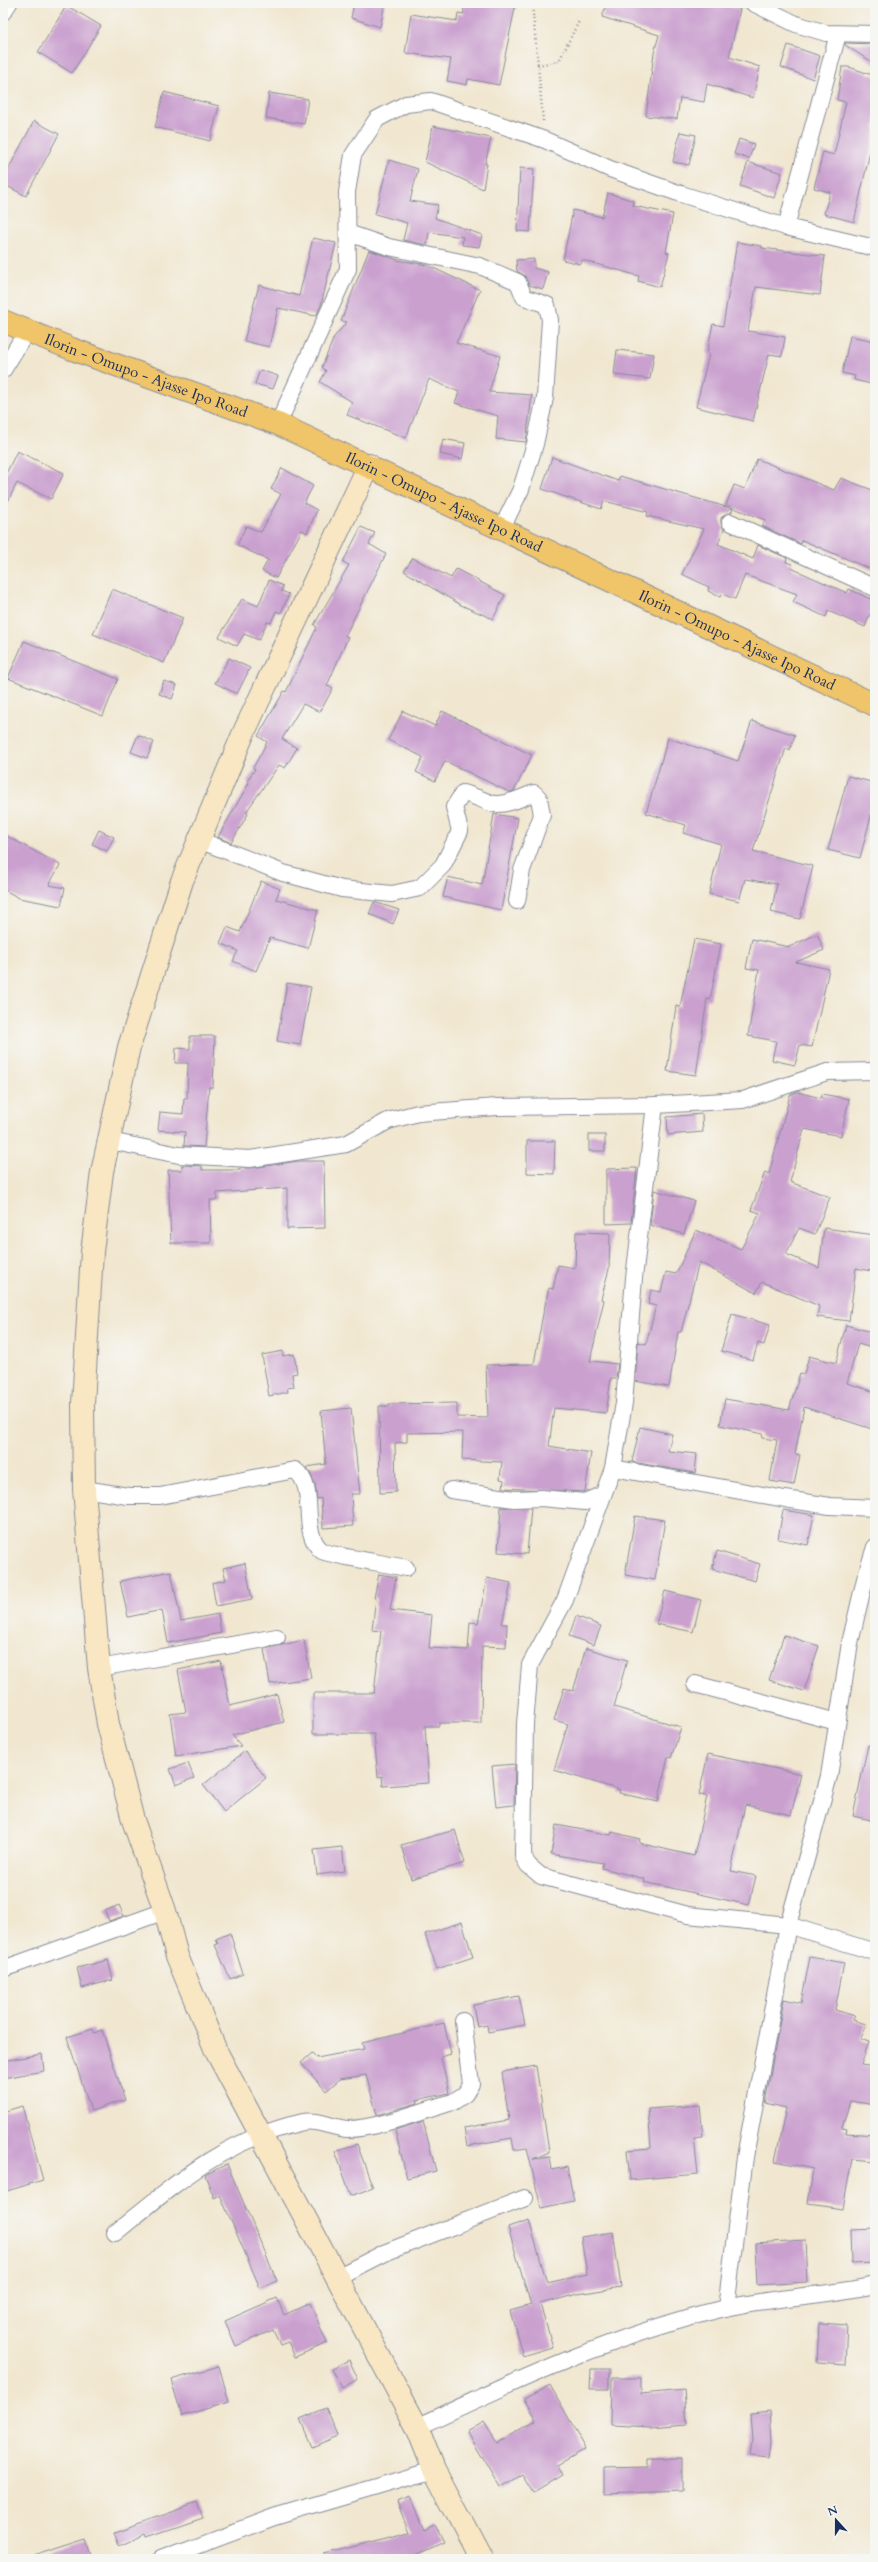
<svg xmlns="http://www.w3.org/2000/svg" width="878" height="2562" viewBox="0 0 878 2562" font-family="Cardo,serif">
<rect width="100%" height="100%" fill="#f6f6f2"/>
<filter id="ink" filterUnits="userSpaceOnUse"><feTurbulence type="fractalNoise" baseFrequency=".025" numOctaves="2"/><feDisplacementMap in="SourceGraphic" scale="8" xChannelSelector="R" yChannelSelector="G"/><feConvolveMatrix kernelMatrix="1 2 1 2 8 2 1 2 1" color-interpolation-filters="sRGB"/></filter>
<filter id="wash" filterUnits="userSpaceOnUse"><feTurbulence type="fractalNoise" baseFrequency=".012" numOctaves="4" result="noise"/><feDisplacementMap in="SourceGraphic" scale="16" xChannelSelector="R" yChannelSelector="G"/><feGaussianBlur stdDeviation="0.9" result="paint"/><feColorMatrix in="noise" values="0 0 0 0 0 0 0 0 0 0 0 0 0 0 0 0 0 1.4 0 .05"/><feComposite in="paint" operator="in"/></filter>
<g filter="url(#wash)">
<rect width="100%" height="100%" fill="#f1e7d0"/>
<g id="blocks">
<!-- building -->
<g fill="#caa0cf">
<path d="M354,3H385L380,27L351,18Z"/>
<path d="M463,3H516L499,85L468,79L467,85L447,81L451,59L405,53L411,14L457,21L458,13L464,14Z"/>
<path d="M607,3H712L740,9L729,57L760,67L753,98L707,84L704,102L680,98L677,119L646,116L654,53L659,35L602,17Z"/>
<path d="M65,8H71L101,26L72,73L38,52Z"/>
<path d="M845,43L875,44V64L845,45Z"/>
<path d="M788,45L820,56L813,79L781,67Z"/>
<path d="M842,67H849L875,76V130L854,222L824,214L830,192L814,188L823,152L834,155L846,102L837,100Z"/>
<path d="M164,92L219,106L210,141L155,127Z"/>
<path d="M269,93L308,99L304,124L266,118Z"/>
<path d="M34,121L59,134L26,196L3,184V179Z"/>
<path d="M433,126L491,138L485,164H487L483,189L425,162Z"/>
<path d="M680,132L696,135L689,165L673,162Z"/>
<path d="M739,139L754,144L749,159L734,154Z"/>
<path d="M389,160L418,169L410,201L438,205L435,218L482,235L479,247L462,245L463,237L429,232L427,245L403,240L407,223L375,214Z"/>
<path d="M748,162L782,173L774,198L740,186Z"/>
<path d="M520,168L534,169L530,232L517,231Z"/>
<path d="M608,193L634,201L633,206L673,214L666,252L669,253L660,287L638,281L639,276L582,260L581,264L563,260L573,210L602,217Z"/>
<path d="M313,238L336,243L321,305L316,316L278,308L269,347L244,341L259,285L299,296Z"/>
<path d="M737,242L762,246V248L825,256L820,295L756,287L748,331L785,337L782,356L769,354L753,421L696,407L709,354L707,353L713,324L723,326Z"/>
<path d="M369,250L398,260L427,265L480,290L456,343L500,356L489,392L532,395L526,442L496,439L498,416L455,403L459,392L429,379L406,438L347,415L352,402L320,382L326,371L322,367L334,337L347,322L341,321Z"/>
<path d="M534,259V268L548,272L543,289L529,285L525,276L517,271L516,260Z"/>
<path d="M850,336L875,341V385L854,380L855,376L842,373Z"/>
<path d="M617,350L654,354L650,379L614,375Z"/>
<path d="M260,370L278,376L273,389L255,384Z"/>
<path d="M443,439L465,443L462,459L440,454Z"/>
<path d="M17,451L64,473L51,499L17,483L3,511V480Z"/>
<path d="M552,457L618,481L620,476L733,509L731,513L725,514L721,518V523L724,529L718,544L753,559L758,545L787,558L786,562L792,564L791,568L847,593L849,589L875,601L865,627L828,611L826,617L793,602L797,594L745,575L735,599L722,594L720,597L708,591L709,587L682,574L704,529L647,516L648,512L604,501L601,509L542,489Z"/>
<path d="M757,459L834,490L841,478L875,491V571L802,540L801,544L762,526L765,520L726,505L734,485L745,489Z"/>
<path d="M282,468L313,486L304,503L317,510L307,533L302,530L276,578L262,571L268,560L237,545L246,526L261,532L281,494L271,489Z"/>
<path d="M361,527L375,533L369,544L386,554L345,636L348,637L327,686L333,688L320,712L303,704L282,739L297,748L285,768L279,765L246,812L248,814L231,843L218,837L249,783L247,781L255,769L253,768L267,742L258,736L284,691L286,692L317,627L314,625L349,565L343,562Z"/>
<path d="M413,558L451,578L456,569L505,595L493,619L461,605L404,571Z"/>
<path d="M269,580L283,586L281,591L289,594L281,613L276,611L271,623L267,622L259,640L244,634L237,646L219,637L242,599L258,606Z"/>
<path d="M112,589L183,618L164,663L93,634Z"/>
<path d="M24,641L118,679L103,716L8,678Z"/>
<path d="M229,658L250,668L237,694L215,683Z"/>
<path d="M164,681L177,685L172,699L159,694Z"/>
<path d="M403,711L435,726L442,711L532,755L514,791L509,792L445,761L435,781L416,772L423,757L388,740Z"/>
<path d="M752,721L795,735L790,750L786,748L753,851L813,866L800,919L771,912L777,884L745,879L739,901L709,894L721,844L683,833L686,825L646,813L668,738L738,761Z"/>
<path d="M138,735L154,742L147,758L131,752Z"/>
<path d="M848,776L875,783V800L860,858L828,850Z"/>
<path d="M494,814L518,818L501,910L443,897L448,877L482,885Z"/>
<path d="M99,830L114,837L107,851L92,844Z"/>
<path d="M3,834L60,865L49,885L65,888L61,906L19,898L3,889Z"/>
<path d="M261,881L280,889L276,899L318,910L308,948L270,938L256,971L233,961L238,951L220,943L227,927L240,932Z"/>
<path d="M374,902L399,910L393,924L369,914Z"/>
<path d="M817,934L824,950L796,962L829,969L812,1047L800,1045L795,1065L772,1060L776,1041L748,1036L759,970L746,968L752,939L789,947Z"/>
<path d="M694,939L721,944L710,1000L707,999L696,1075L667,1071L676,1006L680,1007Z"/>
<path d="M287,983L311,987L300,1045L277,1041Z"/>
<path d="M190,1036H215L213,1087H209L204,1147L184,1146L185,1132L158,1130L160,1112L183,1114L184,1098H187L188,1063H175L176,1048L190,1049Z"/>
<path d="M797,1092L821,1098L822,1094L849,1099L841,1136L804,1129L790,1182L830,1197L815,1234L799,1228L786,1254L819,1268L824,1228L875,1235L871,1271L856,1268L849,1321L817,1317L819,1306L762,1282L756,1293L699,1262L681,1332H678L669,1387L635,1381L638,1342L646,1344L656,1306L648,1304L651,1290L661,1292L666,1272L676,1274L696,1230L741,1249L760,1213L751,1210L765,1172L769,1174L790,1095Z"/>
<path d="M702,1114L703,1132L668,1135L667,1117Z"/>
<rect x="589" y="1135" width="16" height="16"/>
<path d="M527,1141H555L554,1174L527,1173Z"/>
<path d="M298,1161H324L325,1228L287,1229V1188L217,1193V1200H210L211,1243H171L168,1170H182V1165L202,1166V1170H240V1168H251Z"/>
<path d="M637,1168L631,1223L606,1224V1169Z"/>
<path d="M654,1190L694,1201L684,1234L650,1225Z"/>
<path d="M576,1232L610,1233L609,1269L601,1299L604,1300L590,1361L618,1364L616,1378H611L606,1413L554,1408L549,1446L591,1453L585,1492L503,1488L504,1480L500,1479L502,1462L462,1460L463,1432L407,1433V1442L395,1443L396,1492L380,1493L379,1406H390L389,1404L457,1403V1417L488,1418L486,1365L534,1364L543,1314L549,1288L553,1289L558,1265L575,1268Z"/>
<path d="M732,1314L770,1325L764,1345L758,1343L753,1360L721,1351Z"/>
<path d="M846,1325L875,1333V1349L858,1344L847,1383L875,1392V1430L804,1407L795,1454L800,1455L794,1485L770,1481L777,1440L762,1438L763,1434L720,1425L725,1399L789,1410L800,1373L804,1374L809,1356L836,1363Z"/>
<path d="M283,1351V1356L294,1354L297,1373L292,1374L294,1387L287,1388L288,1392L269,1396L262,1355Z"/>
<path d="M351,1408L360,1494H351L353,1526L323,1528L321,1498L317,1499L315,1484L307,1467L326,1464L321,1411Z"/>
<path d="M640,1427L672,1434L668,1451L697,1454L695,1473L632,1462Z"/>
<path d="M501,1507L531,1508L527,1554L498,1552Z"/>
<path d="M783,1510L814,1515L808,1545L778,1539Z"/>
<path d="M635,1516L665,1520L655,1580L625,1575Z"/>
<path d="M717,1551L760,1564L755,1581L712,1569Z"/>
<path d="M245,1563L252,1599L216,1606L212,1583L226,1580L223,1568Z"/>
<path d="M171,1571L181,1621L218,1614L221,1633L168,1643L162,1610L128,1617L120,1581Z"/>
<path d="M379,1574L396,1577L390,1610L432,1615L429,1648L468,1650L470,1622L478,1623L487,1578L511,1583L502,1624H507L506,1647L482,1646L481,1723H439V1726H425L429,1783L383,1786L382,1776L378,1777L374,1734H313V1693H374L381,1631L372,1630L376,1598H374Z"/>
<path d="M665,1591L701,1600L693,1632L656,1624Z"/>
<path d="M576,1616L601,1626L594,1645L569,1636Z"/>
<path d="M784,1635L819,1646L804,1691L769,1680Z"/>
<path d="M304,1640L311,1678L270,1684L264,1649Z"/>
<path d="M586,1648L627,1660L614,1707L681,1727L671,1758L668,1757L658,1802L619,1793L620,1790L554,1770L568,1724L554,1720L564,1688L573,1691Z"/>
<path d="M221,1661L230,1706L277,1694L284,1722L232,1735L241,1746L176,1756L170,1714L186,1712L178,1670Z"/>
<path d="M868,1745H875V1821L853,1816Z"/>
<path d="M245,1751L266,1778L224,1812L203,1785Z"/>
<path d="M708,1754L801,1774L791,1815L745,1805L731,1871L756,1876L749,1905L644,1882L645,1879L602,1868L603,1863L551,1854L556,1825L611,1835L612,1832L640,1839L639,1843L694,1856L707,1796L699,1795Z"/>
<path d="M188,1763L194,1778L176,1785L170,1769Z"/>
<path d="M515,1764L514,1805L496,1807L492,1766Z"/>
<path d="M455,1830L465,1863L411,1879L401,1845Z"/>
<path d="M342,1847L345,1871L317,1875L314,1850Z"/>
<path d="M119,1905L124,1916L109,1921L105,1911Z"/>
<path d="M462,1922L473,1957L437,1969L425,1934Z"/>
<path d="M230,1933L243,1974L230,1979L215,1945L218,1944L216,1939Z"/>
<path d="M810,1957L844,1963L835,2010L855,2016L853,2020L866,2024L860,2039L869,2042L861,2065L875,2067V2105L850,2101L842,2128L847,2129L846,2133L875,2135V2161L852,2159L843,2209L808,2204L813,2169L775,2161L786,2108L765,2103L784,1999L801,2003Z"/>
<path d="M108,1960L113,1980L82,1988L77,1968Z"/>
<path d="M519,1996L525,2025L488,2032L487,2025L477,2027L473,2005Z"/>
<path d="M444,2023L451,2054L441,2057L449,2093L417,2100L418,2103L383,2113L377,2115L366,2075L340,2079L326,2091L301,2063L312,2053L317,2058L364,2049L362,2043Z"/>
<path d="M93,2029L94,2033L102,2030L125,2100L91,2111L67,2037Z"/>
<path d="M42,2054L44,2071L3,2078V2061Z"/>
<path d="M536,2066L549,2152L533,2159L550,2157L552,2170L567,2167L574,2201L541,2208L527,2148L514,2150L512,2138L467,2146L464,2128L509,2120L502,2072Z"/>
<path d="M700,2105L703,2137L694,2138L698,2174L630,2180L627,2150L651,2148L648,2109Z"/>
<path d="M22,2106L43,2180L7,2191L3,2177V2112Z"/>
<path d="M423,2121L436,2171L407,2178L395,2130Z"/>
<path d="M357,2144L373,2188L351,2196L335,2151Z"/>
<path d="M227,2164L277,2281L260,2288L220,2195L214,2198L205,2175Z"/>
<path d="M529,2220L547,2283L587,2274L581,2237L613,2232L621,2287L578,2294L540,2304L553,2347L523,2356L510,2311L531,2305L508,2227Z"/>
<path d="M875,2229V2263L851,2264L850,2230Z"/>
<path d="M806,2240L808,2282L757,2285L755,2243Z"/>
<path d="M277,2298L284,2315L310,2303L327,2343L295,2357L288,2342L280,2345L273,2330L236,2346L225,2321Z"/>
<path d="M819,2323L847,2325L845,2365L817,2363Z"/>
<path d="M349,2360L358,2379L342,2388L332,2368Z"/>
<path d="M219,2366L229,2402L182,2416L171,2380Z"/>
<path d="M591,2369H609V2389H590Z"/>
<path d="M612,2378H641V2394L684,2390L687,2424L651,2427L611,2425Z"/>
<path d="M550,2385L586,2449L557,2465L563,2475L533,2493L522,2475L500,2488L467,2432L484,2422L497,2443L536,2420L524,2399Z"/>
<path d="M326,2408L338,2436L312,2447L300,2419Z"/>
<path d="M770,2412L772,2441L770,2458L750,2456L752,2440L750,2414Z"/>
<path d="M647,2458H682V2491L604,2494V2468L647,2467Z"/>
<path d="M410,2497L424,2529L434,2524L443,2542L415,2555L416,2559H325V2554L409,2532L397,2502Z"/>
<path d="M197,2503L203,2518L147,2537L146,2534L119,2546L114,2532Z"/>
<path d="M86,2539L93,2559H33V2556Z"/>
</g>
</g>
</g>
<g filter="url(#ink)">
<use href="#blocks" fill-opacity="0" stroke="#868b97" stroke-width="1"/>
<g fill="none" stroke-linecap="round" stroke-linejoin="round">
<defs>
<g id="minor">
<path d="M753,3L796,24L826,33L875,34"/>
<path d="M3,12L9,3"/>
<path d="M786,227L838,34"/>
<path d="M348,233L389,247L480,266L518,282L524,297L547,305L550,320L545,398L535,444L521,489L502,528"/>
<path d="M3,370L27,331"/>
<path d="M278,424L348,269L347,192L353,155L377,119L406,104L431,101L545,140L610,169L681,194L786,227L875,248"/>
<path d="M730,522L875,588"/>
<path d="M199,840L283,873L342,889L392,894L420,888L443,865L460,831L454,807L463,793C474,795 487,803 495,804C508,805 523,797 534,793L539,798L542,815L522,870L517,901"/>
<path d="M655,1105L634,1278L624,1403L613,1468L565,1600L530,1665L525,1724L523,1856L528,1865L541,1876L688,1915L788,1925L875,1952"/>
<path d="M110,1141L179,1155L250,1159L346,1144L388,1121L418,1113L497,1107L655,1105L743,1100L827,1072L875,1071"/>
<path d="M613,1468L785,1499L830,1506L875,1508"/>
<path d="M84,1489L128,1496H160L295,1470C319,1488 298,1531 322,1551C328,1555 394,1565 406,1568"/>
<path d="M451,1490L514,1499L541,1498L585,1502L602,1495"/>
<path d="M99,1668L277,1637"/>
<path d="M695,1684L837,1722"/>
<path d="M3,1969L165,1911"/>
<path d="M115,2233C176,2183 223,2140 303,2122C317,2119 333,2128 348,2129C376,2129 424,2110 453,2102L465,2094L471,2084L463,2021"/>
<path d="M337,2277L384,2253L525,2198"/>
<path d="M726,2308L745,2157L788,1925L829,1776L850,1643L865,1579L875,1547"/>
<path d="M417,2427C517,2380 617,2334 725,2308C774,2297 826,2296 875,2285"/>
<path d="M162,2559L274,2517L434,2470"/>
</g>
<path id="secondary" d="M369,465L244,732L182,881L129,1047L102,1172L92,1252L83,1404L84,1489L99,1668L108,1724L133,1820L165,1911L177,1956L216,2051L417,2427L434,2470L481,2559"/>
<g id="trunk">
<path id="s1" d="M3,321L72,349L278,424L875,705"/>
</g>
</defs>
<!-- minor casing -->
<use href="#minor" stroke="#868b97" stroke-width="18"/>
<!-- secondary casing -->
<use href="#secondary" stroke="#868b97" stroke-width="24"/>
<!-- trunk casing -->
<use href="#trunk" stroke="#868b97" stroke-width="24"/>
<!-- path -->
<g stroke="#868b97" stroke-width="2.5" stroke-dasharray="1 3" stroke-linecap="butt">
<path d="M532,3L538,65"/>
<path d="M543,121L538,65L559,61L579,21"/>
</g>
<!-- minor -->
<use href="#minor" stroke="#fff" stroke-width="16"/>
<!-- secondary -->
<use href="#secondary" stroke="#f9e7c3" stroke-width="22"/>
<!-- trunk -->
<use href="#trunk" stroke="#f0c469" stroke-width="22"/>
</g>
</g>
<g text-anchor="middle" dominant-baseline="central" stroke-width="3.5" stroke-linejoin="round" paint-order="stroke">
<!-- street labels -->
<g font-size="15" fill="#1b2f5e" stroke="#f6f6f2">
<text stroke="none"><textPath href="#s1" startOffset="153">Ilorin - Omupo - Ajasse Ipo Road</textPath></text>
<text stroke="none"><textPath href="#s1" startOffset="477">Ilorin - Omupo - Ajasse Ipo Road</textPath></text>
<text stroke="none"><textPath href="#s1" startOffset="801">Ilorin - Omupo - Ajasse Ipo Road</textPath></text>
</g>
</g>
<!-- margin -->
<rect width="878" height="2562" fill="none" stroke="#f6f6f2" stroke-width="16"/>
<!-- north arrow -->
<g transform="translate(836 2520) rotate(339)" stroke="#f6f6f2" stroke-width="3" paint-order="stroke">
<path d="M0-3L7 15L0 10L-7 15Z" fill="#1b2f5e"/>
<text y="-6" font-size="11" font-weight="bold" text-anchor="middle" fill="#1b2f5e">N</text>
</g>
</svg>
